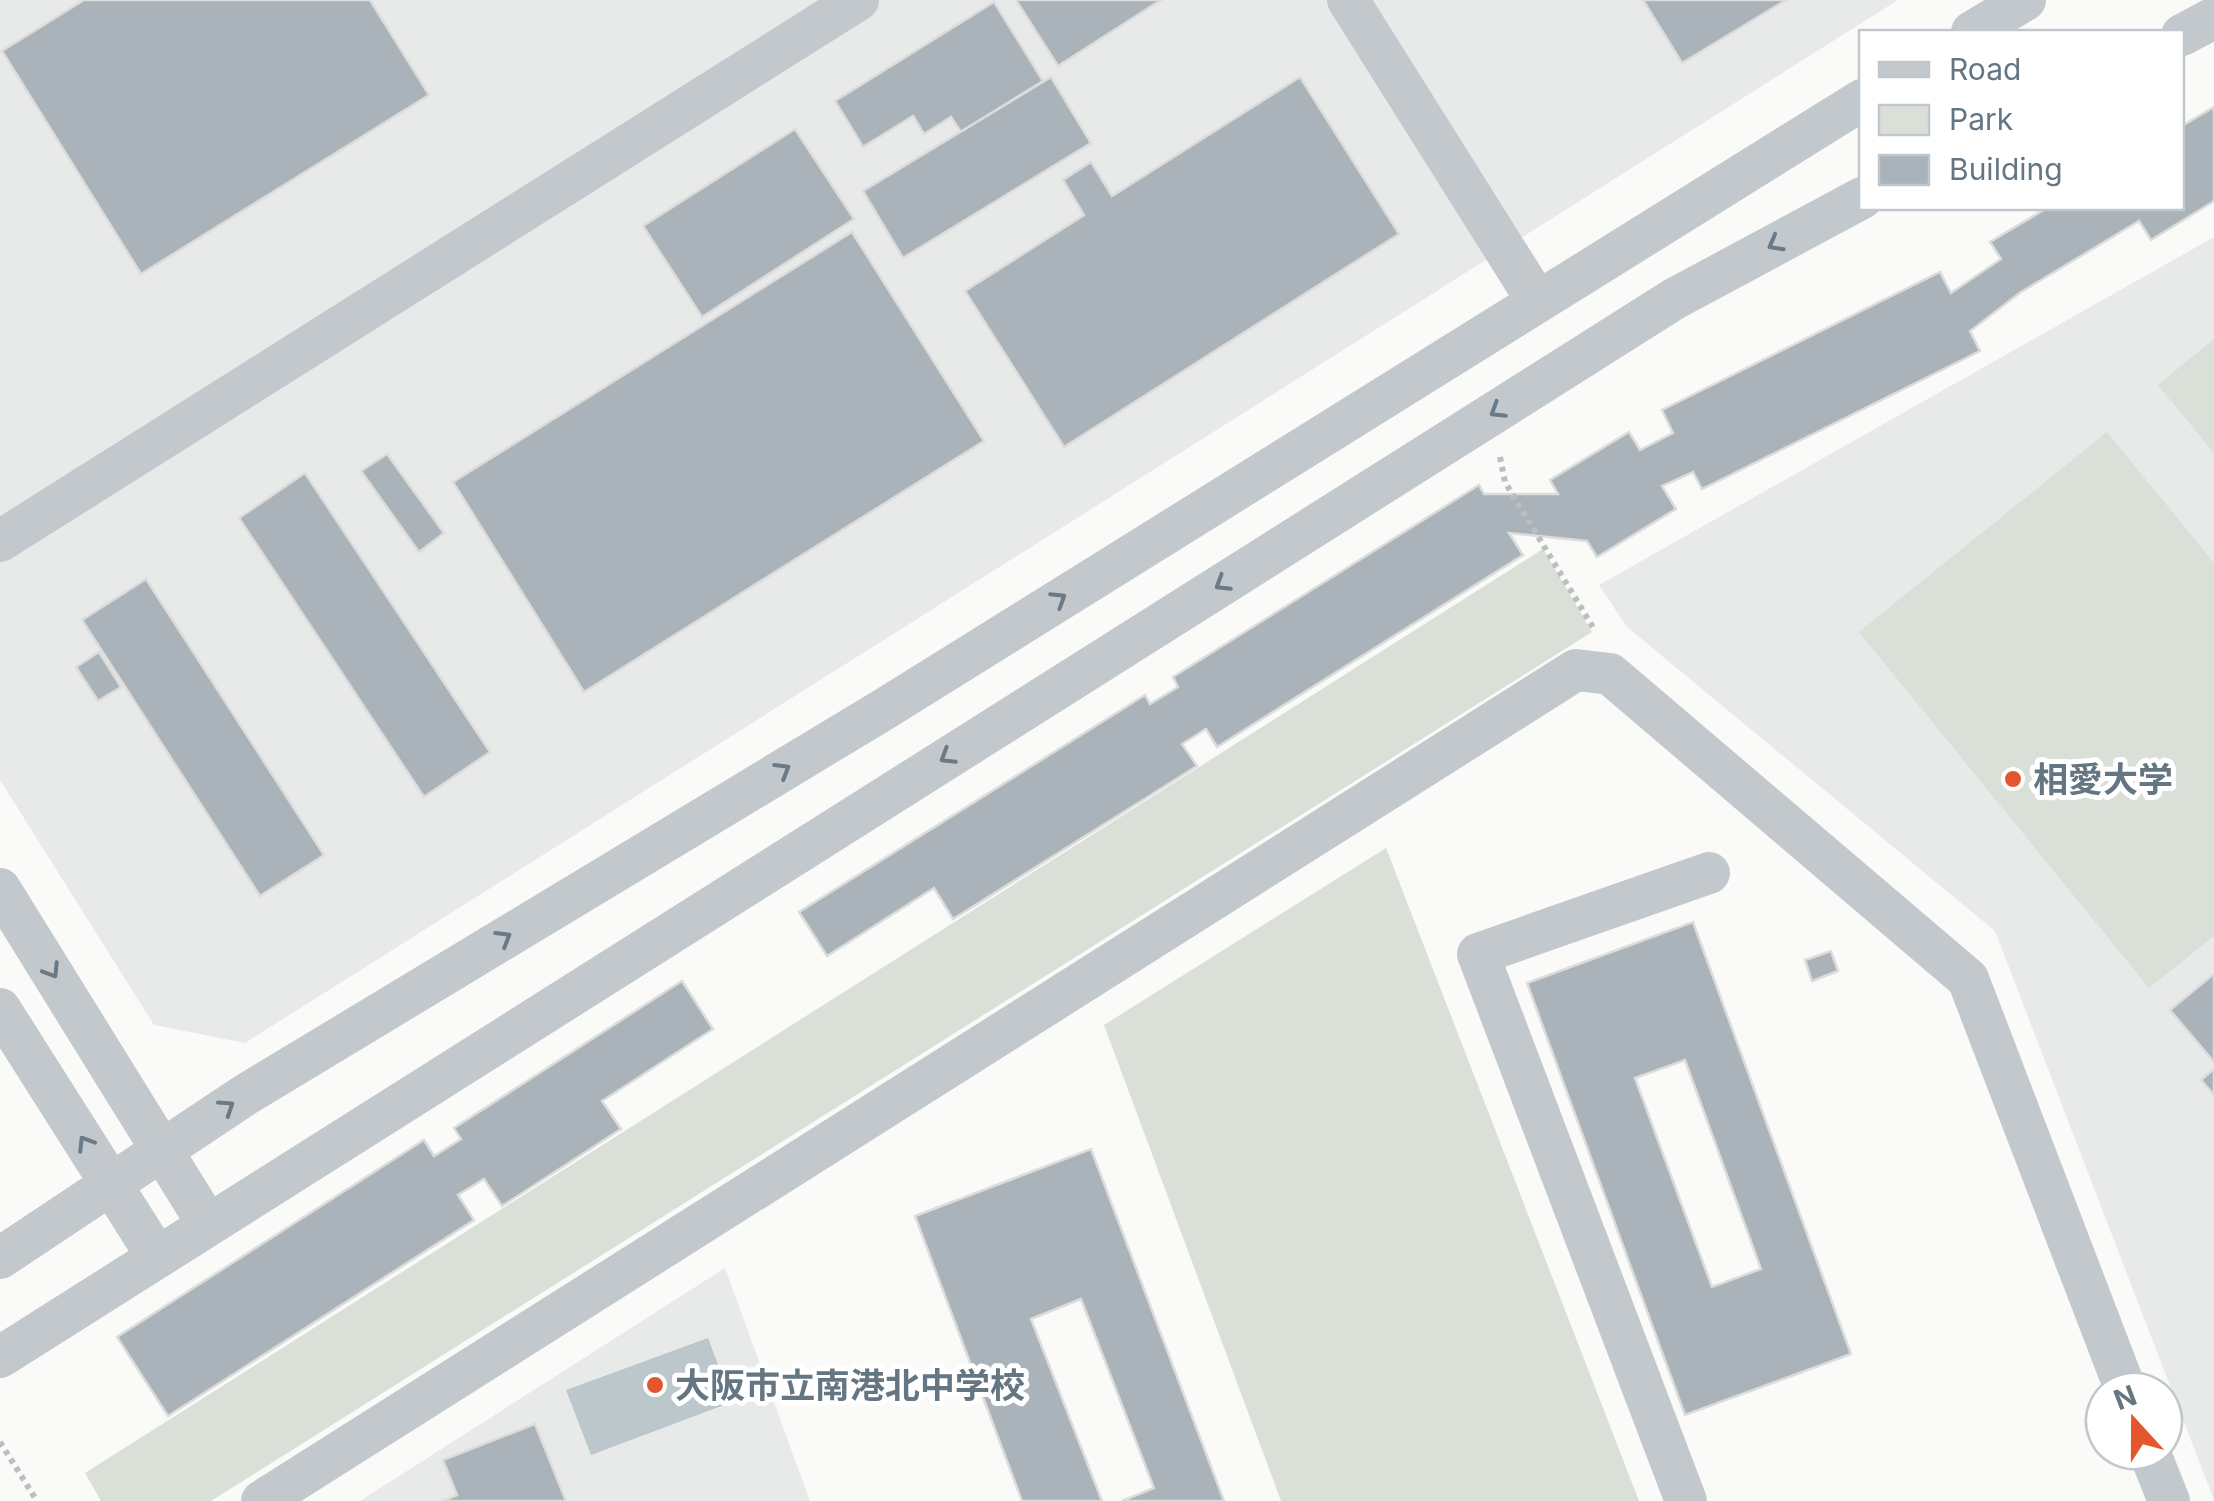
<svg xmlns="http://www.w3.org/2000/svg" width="2214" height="1501" viewBox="0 0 2214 1501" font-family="Inter,'Noto Sans JP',sans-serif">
<rect width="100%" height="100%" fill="#fafaf8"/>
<!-- built -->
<g fill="#e8e9e9">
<path d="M0,0H1898L245,1043L154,1025L0,780Z"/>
<path d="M2214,237V1500L1995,931L1627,627L1599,585Z"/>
<path d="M725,1268L810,1501H360Z"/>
</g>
<!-- green -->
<g fill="#dadfd7">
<path d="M2214,339V453L2158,385Z"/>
<path d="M2107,432L2214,563V936L2149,988L1859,632Z"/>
<path d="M1543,549L1592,632L211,1501H101L85,1473Z"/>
<path d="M1386,848L1639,1501H1281L1104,1025Z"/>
</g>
<!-- water -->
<path fill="#bbc7cb" d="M708,1338L732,1402L591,1455L566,1390Z"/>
<!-- building -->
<g fill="#aab3b9" stroke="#dcdcda" stroke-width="2.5" fill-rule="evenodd">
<path d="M84,0H370L429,95L141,274L2,51Z"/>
<path d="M1016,0H1161L1058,66Z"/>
<path d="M1643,0H1786L1682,63Z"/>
<path d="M994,2L1043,81L961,132L951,117L924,134L913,116L863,147L835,101Z"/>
<path d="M1051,77L1091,143L903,258L863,191Z"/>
<path d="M1300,77L1399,234L1064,447L965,291L1084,215L1063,180L1091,162L1112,196Z"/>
<path d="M2214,107V201L2151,240L2139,221L2021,292L1970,331L1980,351L1702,489L1693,472L1662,486L1676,509L1597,557L1587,541L1509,533L1523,555L1217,747L1206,729L1182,744L1197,766L953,919L934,888L827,956L799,912L1145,695L1150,704L1178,687L1173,677L1479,485L1484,494H1558L1550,480L1629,432L1640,450L1673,433L1662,410L1940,272L1951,293L2001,259L1990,242L2047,208H2182V126Z"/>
<path d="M795,129L854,219L702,317L643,226Z"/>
<path d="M852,232L984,441L584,692L453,482Z"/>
<path d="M387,454L444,533L419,552L361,471Z"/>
<path d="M305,473L490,752L424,797L239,518Z"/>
<path d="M146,579L324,855L260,896L82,620Z"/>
<path d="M99,652L121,687L98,701L76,667Z"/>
<path d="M1693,922L1851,1354L1685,1415L1527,983ZM1685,1060L1761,1269L1712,1287L1635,1078Z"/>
<path d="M1831,951L1838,971L1812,981L1805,960Z"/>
<path d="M2214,974V1062L2170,1010Z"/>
<path d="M682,981L713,1029L602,1101L621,1129L502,1206L484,1179L458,1195L474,1220L168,1416L117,1337L424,1140L434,1156L461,1139L454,1128Z"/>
<path d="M2214,1069V1095L2201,1080Z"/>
<path d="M1091,1149L1224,1501H1122L1154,1488L1081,1299L1031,1319L1102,1501H1022L915,1216Z"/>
<path d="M535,1424L566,1501H443L457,1495L443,1460Z"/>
</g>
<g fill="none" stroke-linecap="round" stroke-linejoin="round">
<!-- path -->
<g stroke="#bbbfc2" stroke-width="6" stroke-dasharray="5 5" stroke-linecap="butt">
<path d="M1500,457L1505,482L1594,629"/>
<path d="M0,1442L37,1501"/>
</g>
<!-- minor -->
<g stroke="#c3c8cc" stroke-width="42">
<path d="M1348,0L1536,299"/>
<path d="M1972,32L2025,0"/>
<path d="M2182,35L2214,18"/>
<path d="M0,541L858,0"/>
<path d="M0,889L207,1223"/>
<path d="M0,1009L156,1255"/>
<path d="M0,1258L245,1095L886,708L1862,100"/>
<path d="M0,1357L1674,299L1862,198"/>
<path d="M2149,1451L2169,1501"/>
<path d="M262,1501L1576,670L1610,674L1968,979L2126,1391"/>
<path d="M1686,1501L1478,954L1709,873"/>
</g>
</g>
<!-- one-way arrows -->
<defs><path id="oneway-chevron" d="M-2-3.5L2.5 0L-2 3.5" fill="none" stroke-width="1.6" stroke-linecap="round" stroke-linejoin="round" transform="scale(2.5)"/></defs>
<g stroke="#6a7a87">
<use href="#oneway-chevron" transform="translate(1775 244) rotate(151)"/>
<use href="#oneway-chevron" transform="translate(1497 411) rotate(148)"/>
<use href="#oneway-chevron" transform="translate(1222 584) rotate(148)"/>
<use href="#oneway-chevron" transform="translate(1059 599) rotate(-32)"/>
<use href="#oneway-chevron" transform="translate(947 757) rotate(148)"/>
<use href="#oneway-chevron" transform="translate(783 770) rotate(-31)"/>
<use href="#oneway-chevron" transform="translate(504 938) rotate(-31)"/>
<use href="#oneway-chevron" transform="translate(52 971) rotate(58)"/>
<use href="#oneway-chevron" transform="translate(227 1107) rotate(-34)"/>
<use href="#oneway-chevron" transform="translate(85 1143) rotate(-122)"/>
</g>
<!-- markers -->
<g fill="#e4572e" stroke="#fff" stroke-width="4">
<circle cx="2013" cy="779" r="10"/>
<circle cx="655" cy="1385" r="10"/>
</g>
<g text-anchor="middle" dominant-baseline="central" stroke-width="10" stroke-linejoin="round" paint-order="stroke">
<!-- poi labels -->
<g font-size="35" font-weight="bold" fill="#657683" stroke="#fff" text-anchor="start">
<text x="2033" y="779">相愛大学</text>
<text x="675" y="1385">大阪市立南港北中学校</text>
</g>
</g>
<!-- legend -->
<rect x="1859" y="30" width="325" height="180" fill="#ffffff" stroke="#c1c8cd" stroke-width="2.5"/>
<rect x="1879" y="62" width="50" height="15" fill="#c3c8cc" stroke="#c1c8cd" stroke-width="2.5"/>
<text x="1949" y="80" font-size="30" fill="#657683">Road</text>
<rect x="1879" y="105" width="50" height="30" fill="#dadfd7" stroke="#c1c8cd" stroke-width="2.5"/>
<text x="1949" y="130" font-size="30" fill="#657683">Park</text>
<rect x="1879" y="155" width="50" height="30" fill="#aab3b9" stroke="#c1c8cd" stroke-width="2.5"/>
<text x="1949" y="180" font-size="30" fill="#657683">Building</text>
<!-- north arrow -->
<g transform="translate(2134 1421) rotate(339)"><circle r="48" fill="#ffffff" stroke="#c1c8cd" stroke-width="2.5"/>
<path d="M0-8L18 38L0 25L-18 38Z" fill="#e4572e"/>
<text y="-15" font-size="28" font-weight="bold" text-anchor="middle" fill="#657683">N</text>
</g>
</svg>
